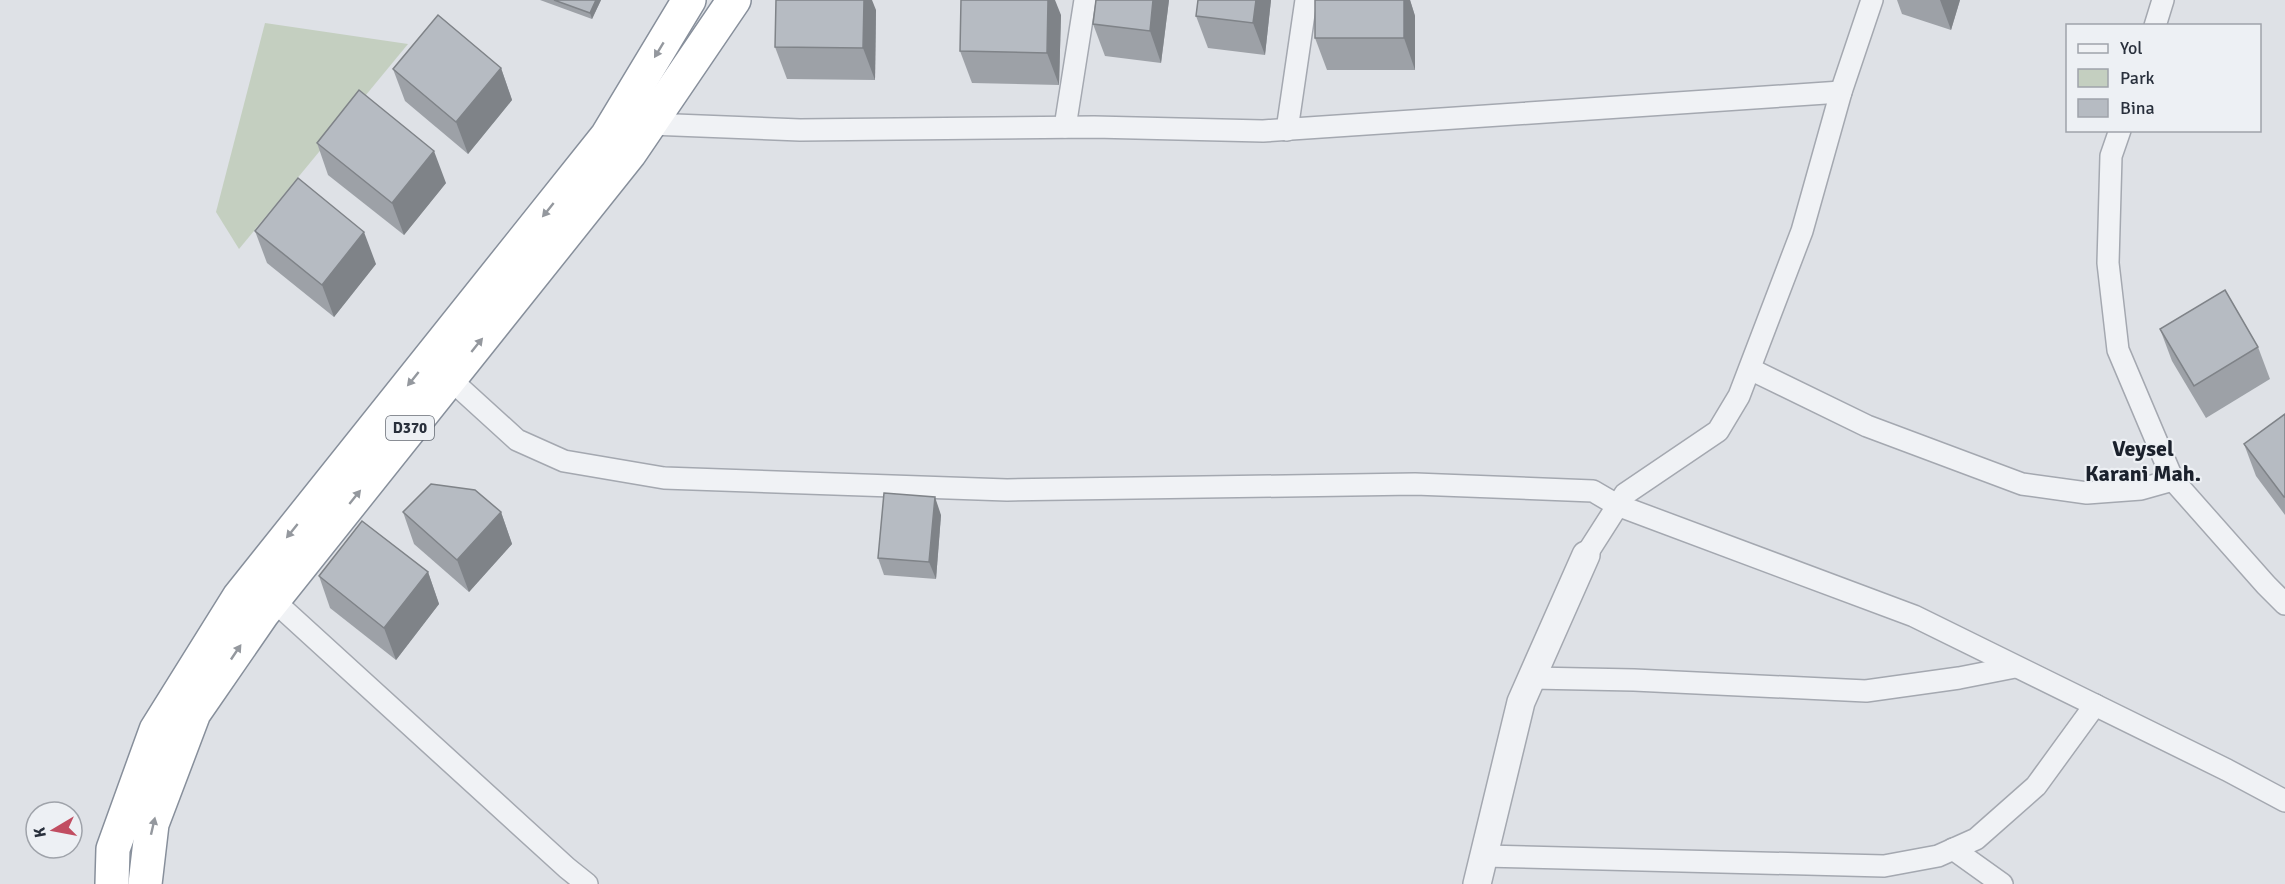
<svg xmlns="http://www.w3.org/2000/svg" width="2285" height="884" viewBox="0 0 2285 884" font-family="Signika,sans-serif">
<rect width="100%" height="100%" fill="#dee1e6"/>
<!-- green -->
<path fill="#c4cfc0" d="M265,23L408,44L239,249L216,212Z"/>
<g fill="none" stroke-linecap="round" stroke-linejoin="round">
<defs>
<g id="minor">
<path d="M2155,26L2163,0"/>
<path d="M650,124L800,130L1094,127L1263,131L1841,92"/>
<path d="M1065,127L1085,0"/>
<path d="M1287,130L1306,0"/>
<path d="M2120,130L2111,156L2108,263L2118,350L2173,480L2266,585L2285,604"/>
<path d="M1750,369L1867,426L2022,484L2087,493L2141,489L2173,480"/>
<path d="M450,379L517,440L564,461L664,478L1007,490L1415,484L1593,491L1617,505L1914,616L2227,770L2285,801"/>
<path d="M1586,555L1625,494L1718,431L1739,396L1802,231L1841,92L1872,0"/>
<path d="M273,600L567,868L587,884"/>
<path d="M1532,678L1634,680L1866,691L1959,678L2015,667"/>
<path d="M1953,849L2002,884"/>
<path d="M1484,856L1884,866L1938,856L1976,839L2036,786L2095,705"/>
</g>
<path id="tertiary" d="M1477,884L1521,702L1586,555"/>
<g id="trunk">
<path d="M112,884L113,849L156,730L239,597L607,136L689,0"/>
<path d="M145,884L152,824L194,713L263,613L630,153L734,0"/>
</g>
</defs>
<!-- minor casing -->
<use href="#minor" stroke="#a4a8b0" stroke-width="24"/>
<!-- tertiary casing -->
<use href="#tertiary" stroke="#a4a8b0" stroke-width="30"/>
<!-- trunk casing -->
<use href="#trunk" stroke="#878f9b" stroke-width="36"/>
<!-- minor -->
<use href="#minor" stroke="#f0f2f5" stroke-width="21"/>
<!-- tertiary -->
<use href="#tertiary" stroke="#f0f2f5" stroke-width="27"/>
<!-- trunk -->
<use href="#trunk" stroke="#fff" stroke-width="33"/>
</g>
<!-- wall -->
<g fill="#9da1a7">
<path d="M540,0H601L592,19Z"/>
<path d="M1169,0L1161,63L1105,56L1093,24Z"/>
<path d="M1198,0H1271L1265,55L1208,48L1196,16Z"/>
<path d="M1315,0H1410L1415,16V70H1327L1315,38Z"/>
<path d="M1897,0H1960L1951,30L1902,14Z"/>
<path d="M876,10L875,80L787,79L775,47Z"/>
<path d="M1061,15L1059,85L972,83L960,51Z"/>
<path d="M501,68L512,100L468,154L405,101L393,69Z"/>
<path d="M317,143L446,183L404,235L328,175Z"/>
<path d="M255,231L376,264L334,317L267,263Z"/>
<path d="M2160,329L2258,347L2270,379L2206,418L2172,361Z"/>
<path d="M2285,414V515L2256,476L2244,444Z"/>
<path d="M403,512H501L512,544L469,592L414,544Z"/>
<path d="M941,515L936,579L884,575L878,558Z"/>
<path d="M428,572L439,604L396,660L330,608L319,576Z"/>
</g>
<!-- shaded-wall -->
<g fill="#7f8388">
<path d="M596,0H601L592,19L590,13Z"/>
<path d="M864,0H872L876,10L875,80L863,48Z"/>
<path d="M1048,0H1055L1061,15L1059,85L1047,53Z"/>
<path d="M1153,0H1169L1161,63L1150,31Z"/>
<path d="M1256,0H1271L1265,55L1253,23Z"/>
<path d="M1404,0H1410L1415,16V70L1404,38Z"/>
<path d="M1940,0H1960L1951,30Z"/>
<path d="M501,68L512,100L468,154L456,122Z"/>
<path d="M434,151L446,183L404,235L392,203Z"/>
<path d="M364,232L376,264L334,317L322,285Z"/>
<path d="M935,497L941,515L936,579L929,562Z"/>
<path d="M501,512L512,544L469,592L457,560Z"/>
<path d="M428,572L439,604L396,660L384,628Z"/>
</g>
<!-- building -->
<g fill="#b6bbc2" stroke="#7f8388" stroke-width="1.5">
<path d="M554,0H596L590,13Z"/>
<path d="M776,0H864L863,48L775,47Z"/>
<path d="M961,0H1048L1047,53L960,51Z"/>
<path d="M1096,0H1153L1150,31L1093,24Z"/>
<path d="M1198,0H1256L1253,23L1196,16Z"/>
<rect x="1315" y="0" width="89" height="38"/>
<path d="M438,15L501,68L456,122L393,69Z"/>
<path d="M359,90L434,151L392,203L317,143Z"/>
<path d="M298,178L364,232L322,285L255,231Z"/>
<path d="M2225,290L2258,347L2194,386L2160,329Z"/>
<path d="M2285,414V497H2284L2244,444Z"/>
<path d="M431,484L475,490L501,512L457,560L403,512Z"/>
<path d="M884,493L935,497L929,562L878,558Z"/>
<path d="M362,521L428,572L384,628L319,576Z"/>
</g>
<!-- one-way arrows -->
<defs><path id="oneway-solid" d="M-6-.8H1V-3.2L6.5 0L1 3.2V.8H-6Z" transform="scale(1.5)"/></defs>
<g fill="#94989e">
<use href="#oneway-solid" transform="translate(659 50) rotate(121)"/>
<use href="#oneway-solid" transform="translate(548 210) rotate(129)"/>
<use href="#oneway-solid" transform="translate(477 345) rotate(-51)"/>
<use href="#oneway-solid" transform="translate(413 379) rotate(129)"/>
<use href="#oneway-solid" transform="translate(355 497) rotate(-51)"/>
<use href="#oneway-solid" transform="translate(292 531) rotate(129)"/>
<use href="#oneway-solid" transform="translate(236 652) rotate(-56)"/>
<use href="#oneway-solid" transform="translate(153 826) rotate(-77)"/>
</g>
<g text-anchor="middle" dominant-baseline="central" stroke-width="4.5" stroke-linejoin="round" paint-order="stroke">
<!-- shield labels -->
<rect fill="#edf0f4" stroke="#646a73" stroke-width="1.5" x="386" y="416" width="48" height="24" rx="4.5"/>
<g font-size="15" font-weight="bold" fill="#29303c">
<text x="410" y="428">D370</text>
</g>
<!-- district labels -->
<g font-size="22" font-weight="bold" fill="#1b212c" stroke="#edf0f4">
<text x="2143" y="448">Veysel<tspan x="2143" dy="25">Karani Mah.</tspan></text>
</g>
</g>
<!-- legend -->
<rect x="2066" y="24" width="195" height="108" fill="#edf0f4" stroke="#9fa3aa" stroke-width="1.5"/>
<rect x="2078" y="44" width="30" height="9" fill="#f0f2f5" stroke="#9fa3aa" stroke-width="1.5"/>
<text x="2120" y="54" font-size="18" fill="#29303c">Yol</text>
<rect x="2078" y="69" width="30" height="18" fill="#c4cfc0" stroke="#9fa3aa" stroke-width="1.5"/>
<text x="2120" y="84" font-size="18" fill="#29303c">Park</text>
<rect x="2078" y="99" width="30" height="18" fill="#b6bbc2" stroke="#9fa3aa" stroke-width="1.5"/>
<text x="2120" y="114" font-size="18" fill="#29303c">Bina</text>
<!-- north arrow -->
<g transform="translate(54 830) rotate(260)"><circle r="28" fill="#edf0f4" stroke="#9fa3aa" stroke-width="1.5"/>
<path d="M0-4.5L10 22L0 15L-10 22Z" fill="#c14d61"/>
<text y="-9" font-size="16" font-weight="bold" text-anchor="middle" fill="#29303c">K</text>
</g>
</svg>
